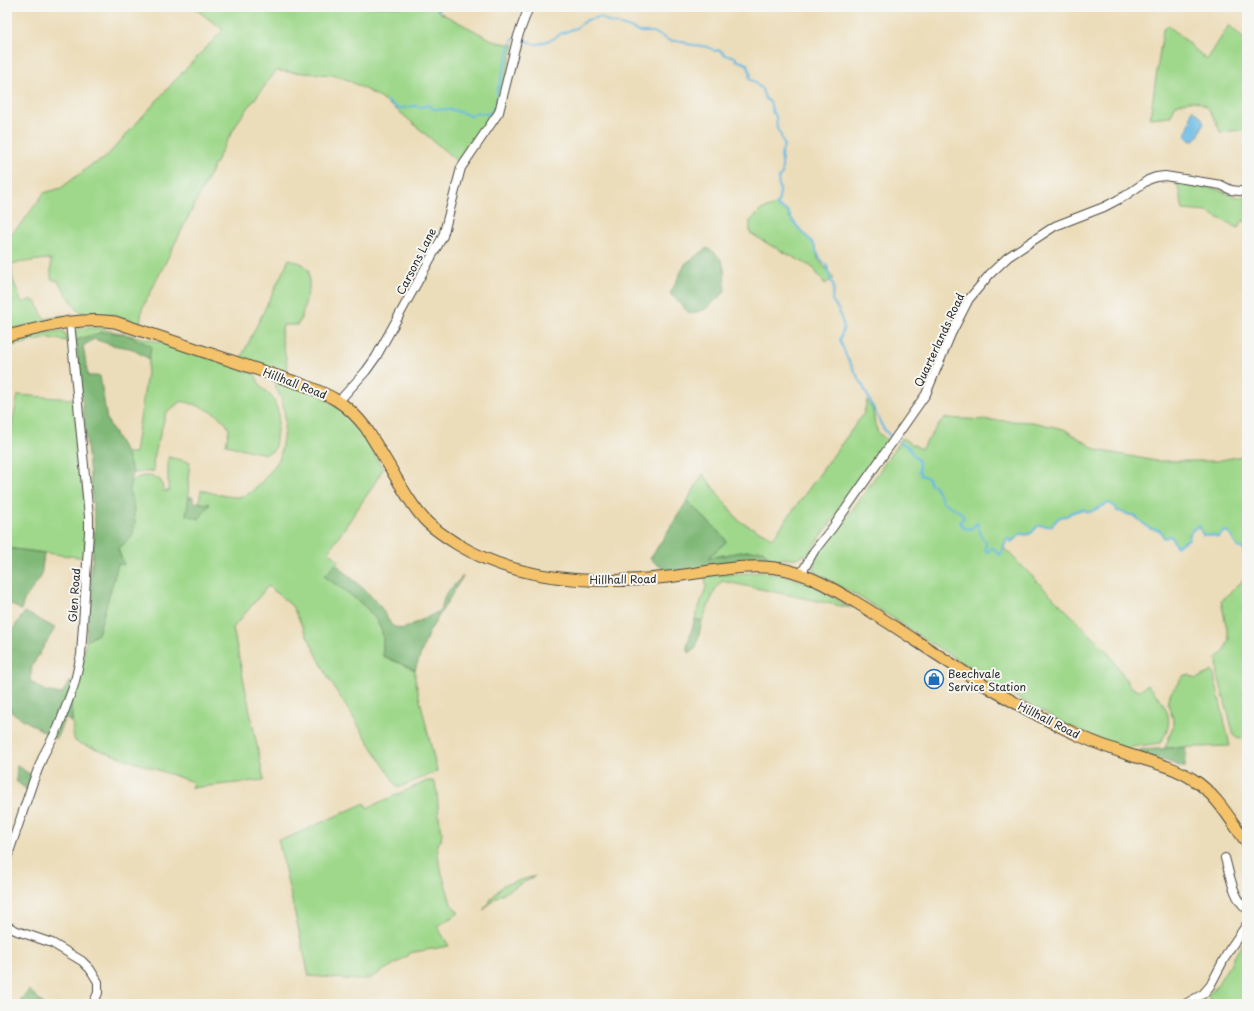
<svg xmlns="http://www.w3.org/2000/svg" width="1254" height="1011" viewBox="0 0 1254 1011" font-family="'Playpen Sans',sans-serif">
<rect width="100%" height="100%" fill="#f6f6f2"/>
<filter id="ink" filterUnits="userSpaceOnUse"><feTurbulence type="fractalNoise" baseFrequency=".025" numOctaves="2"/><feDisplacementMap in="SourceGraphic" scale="8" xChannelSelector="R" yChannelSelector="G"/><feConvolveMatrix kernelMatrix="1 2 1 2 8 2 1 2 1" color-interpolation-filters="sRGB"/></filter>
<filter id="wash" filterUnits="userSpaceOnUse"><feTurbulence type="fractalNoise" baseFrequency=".012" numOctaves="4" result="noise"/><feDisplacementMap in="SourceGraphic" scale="16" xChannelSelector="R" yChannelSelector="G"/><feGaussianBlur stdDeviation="0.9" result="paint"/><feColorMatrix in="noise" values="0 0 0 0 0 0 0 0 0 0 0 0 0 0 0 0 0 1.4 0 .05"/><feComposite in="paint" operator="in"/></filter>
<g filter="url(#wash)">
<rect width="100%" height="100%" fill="#ecddba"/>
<!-- green -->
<g fill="#9fd88b" stroke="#65825b">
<path d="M193,7H434L439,12L496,42L514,45L497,111L459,163L401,113L379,97L346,79L332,75L276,71L239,120L221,152L142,309L140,324L115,315L82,313L78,311L58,281L51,279V260L46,259L11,264L13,280L22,303L32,299L33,302L36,301L44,319L73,314L70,317L7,330V229L12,233L22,223L44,193L61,188L90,166L104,159L180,75L223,30Z"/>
<path d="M1168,25L1207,60L1229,25L1247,42V132L1245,130L1220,132C1211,109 1202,92 1175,106L1171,116L1150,118L1163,30Z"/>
<path d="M1177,182L1213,188L1237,197H1247V223L1243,220L1238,228L1207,212L1183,210Z"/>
<path d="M778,204L779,207L789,212V217L812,242L816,248L818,259L834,278L825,284L812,267L770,245L750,233V221L761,210Z"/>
<path d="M289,259L303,264L309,270V289L302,315L298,325H283L281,335L286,359L288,374L241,358Z"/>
<path d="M79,328H98L160,342L255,374L261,387L273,398L279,414L275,447L273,451L265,454L226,445L229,429C221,412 198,405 181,401L166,413L158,442L153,462L154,471L133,473L126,453H135L151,346L102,333L76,340L75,334Z"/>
<path d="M62,331L66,334L67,341L49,338L7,347V340L45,333Z"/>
<path d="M276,380L316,393L352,417L383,469L371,489L329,551L339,561L324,576C344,591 379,610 383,637C383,644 383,650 383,656L415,670V679L437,771L398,788L330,681L292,606L268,586L233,628L264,780L191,788L193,782L79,743L75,741L73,734L71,703L82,667L86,641L98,634L118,563L124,564L118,549L133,501L130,495V482C133,481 136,478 139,477C144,475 157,476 161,481C163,484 162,488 163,491H170L168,486V457L190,462L188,479L189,497L186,515L210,505L199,502L201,490C212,493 230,498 241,497C253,495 274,468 280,458C283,432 291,410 275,387Z"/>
<path d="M18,395L73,399L86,512L85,558L7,548V449Z"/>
<path d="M867,400L873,410L875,424L878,433L890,442L808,554L797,558L771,560L763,550L747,551L707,558L726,542L724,537L687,501L703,474L739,521L773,538L864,413Z"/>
<path d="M944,418L1032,422L1064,429L1097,450L1156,461H1216L1247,455V560L1243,549L1237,547L1229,533L1225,531L1218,537L1212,535H1203L1198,527C1192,529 1189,533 1189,539L1176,546L1171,536L1164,538L1160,530L1150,529L1134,516C1128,516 1123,511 1117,511L1115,507L1109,503L1090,512H1087L1083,509L1071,513L1067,516L1060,517L1051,526H1038C1032,532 1031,536 1021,534L1011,542L1009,539H1007L1003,547L1108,652L1130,686L1138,691L1147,685C1165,702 1178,720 1160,743L1132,747L1128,751L1067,725L999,687L866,601L815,572L813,561L861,498L902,438L921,449Z"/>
<path d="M764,572L786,576L812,585L851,608L722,581L716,588L702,621L695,619L706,587L705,576Z"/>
<path d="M1247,577V739H1243L1234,736L1218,675L1217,658L1224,652L1229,639L1221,601Z"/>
<path d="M1213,671L1230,746L1165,748L1173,727V719L1168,704V699L1170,694L1184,675H1189L1196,679Z"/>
<path d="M427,781H433L435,784L437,792L439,818L442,831L441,841L437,843L439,863L451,904L459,913L437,926L449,946L409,953L406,957L371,978L358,980L309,976L278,839L287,838L365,803L367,808Z"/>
<path d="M535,876L495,898L483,911L492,898L503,885Z"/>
<path d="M1247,936V1004H1213L1207,995L1214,990Z"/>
</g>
<!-- forest -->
<g fill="#7fb877" stroke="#557251">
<path d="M707,248C728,259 724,271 725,292L706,309L690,314L670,294L685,264Z"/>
<path d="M102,332L125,334L151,346L149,359L130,348L112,345L94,339L83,346L88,376H100L107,420L126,453L133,473L130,482V495L133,501L135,523L132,537L118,549L124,565L118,564L98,634L86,641L95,524L76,340Z"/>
<path d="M189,497H193V502L210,504L199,519L186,515Z"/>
<path d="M687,501L724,537L726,542L708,558L747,551L763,550L771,560L669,573L650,559Z"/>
<path d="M7,548L44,553L41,577L24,600L21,610L7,602Z"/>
<path d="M336,564L369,594L380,606L392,626L403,629L440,611L446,593L463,576L428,634L415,670L383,656C383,650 383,643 383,637C379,610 344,591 324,576Z"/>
<path d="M25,612L55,628L32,666L30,681L45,691L61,694L71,681V703L72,723L65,718L56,739L11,712L7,696V637Z"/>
<path d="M695,619L702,621L696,648L689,653L687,646Z"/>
<path d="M1186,747L1185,768L1161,759L1140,755V750Z"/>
<path d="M17,765L32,776L26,789L16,781Z"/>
<path d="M29,990L43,1003V1004H18Z"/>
</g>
<!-- water -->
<path fill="#67bae3" stroke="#497287" d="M1193,109L1202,118L1204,123C1200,130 1200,138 1192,141L1189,140L1185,135L1191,120L1190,117Z"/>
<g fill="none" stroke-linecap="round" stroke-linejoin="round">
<!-- stream -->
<g stroke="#67bae3" stroke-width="2">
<path d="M436,7L439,10"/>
<path d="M519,40L528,41L534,44H539L553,39L560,34L576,28L587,20L600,17L609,22L628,27L639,32H654L670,41H684L687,44L708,47L715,51L720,50L725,55L733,56L736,58V60L747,64L751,75L749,76L751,80L754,81L758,86L761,87L765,98L770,102L773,113L776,116L777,129L780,133L784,145L781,156L782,161V174L778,179L780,192L778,204V207L788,211C790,221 804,233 812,242C817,250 818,260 827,265L829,276L834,287L832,300L839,311L844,327L840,340L847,358L861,382L883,428L891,437"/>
<path d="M387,101L397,108H403L415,106L421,107L429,105L433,109L453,110L472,116L475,113L490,114L493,111L498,99L497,90L499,86L511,44L513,39H515"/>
<path d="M898,442L909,447L913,455L919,461V471L921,475L928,478L930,484L935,486L943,502L959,511L964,516L960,523L964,528L971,529L977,523L982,538L986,542L985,551L988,552L991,548L995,549L997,553L1001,555L1007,539H1009L1011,542L1021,534C1031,536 1032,532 1038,526H1051L1060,517L1067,516L1071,513L1083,509L1087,512H1090L1109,503L1115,507L1117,511C1123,511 1128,516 1134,515L1150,529L1160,530L1164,538L1171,536L1176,546L1189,539C1189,533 1192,529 1199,526L1203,535H1212L1218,537L1225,531L1229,533L1237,547L1243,549L1247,547"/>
</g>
</g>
</g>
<g filter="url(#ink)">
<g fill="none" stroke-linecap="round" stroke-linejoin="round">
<defs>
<g id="minor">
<path d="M339,401L366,371L376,357L443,236L461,168L499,112L518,36L529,7"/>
<path d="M801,574L814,551L833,527L926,394L951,334L969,299L990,274L1008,257L1055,226L1104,207L1125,196L1148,180L1156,177L1165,176L1221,185L1231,190L1247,192"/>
<path d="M7,858L33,782L44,754L58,728L74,685L78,668L81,655L89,532V517L70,322"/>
<path d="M1225,858C1230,875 1233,898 1247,909"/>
<path d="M7,926L17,931L52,943L82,961L90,969L98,982V993L93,1004"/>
<path d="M1185,1004L1203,994L1210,986L1229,950L1247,924"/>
</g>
<path id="major" d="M7,336C42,328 78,316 115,322L301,384C330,395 346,402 366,428C376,444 386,460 395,476C404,491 412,506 424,519C433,529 446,537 457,544C519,582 598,585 668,577C705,573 750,561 787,570C812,576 835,590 857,603C892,624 926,648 961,670C994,692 1029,711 1065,729C1085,739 1106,747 1127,754C1151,762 1173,766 1194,780C1217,795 1231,821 1247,843"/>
</defs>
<!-- minor casing -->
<use href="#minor" stroke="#484640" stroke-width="10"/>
<!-- major casing -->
<use href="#major" stroke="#484640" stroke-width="13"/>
<!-- minor -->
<use href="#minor" stroke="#fff" stroke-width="8"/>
<!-- major -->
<use href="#major" stroke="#f3c26a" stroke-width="11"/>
</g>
</g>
<!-- icons -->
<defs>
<symbol id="shop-ring" viewBox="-11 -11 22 22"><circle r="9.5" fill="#f6f6f2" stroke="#1f6fb2" stroke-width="1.5"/><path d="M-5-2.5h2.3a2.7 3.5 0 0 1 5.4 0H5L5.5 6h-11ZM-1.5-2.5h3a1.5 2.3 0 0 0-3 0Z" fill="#1f6fb2"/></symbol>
</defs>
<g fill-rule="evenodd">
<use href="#shop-ring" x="923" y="668" width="22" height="22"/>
</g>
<g text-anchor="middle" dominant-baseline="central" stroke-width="4" stroke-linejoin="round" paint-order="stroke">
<!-- street labels -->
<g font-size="11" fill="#2b2b2b" stroke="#f6f6f2">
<text transform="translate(416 261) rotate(-63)">Carsons Lane</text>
<text transform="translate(939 340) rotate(-65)">Quarterlands Road</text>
<text transform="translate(295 383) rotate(21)">Hillhall Road</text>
<text transform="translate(623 579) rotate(-1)">Hillhall Road</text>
<text transform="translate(74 595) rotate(-86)">Glen Road</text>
<text transform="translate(1049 720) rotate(27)">Hillhall Road</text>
</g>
<!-- poi labels -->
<g font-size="11" fill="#2b2b2b" stroke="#f6f6f2" text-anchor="start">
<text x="948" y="673">Beechvale<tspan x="948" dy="13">Service Station</tspan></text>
</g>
</g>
<!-- margin -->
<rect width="1254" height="1011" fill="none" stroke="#f6f6f2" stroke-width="24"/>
</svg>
